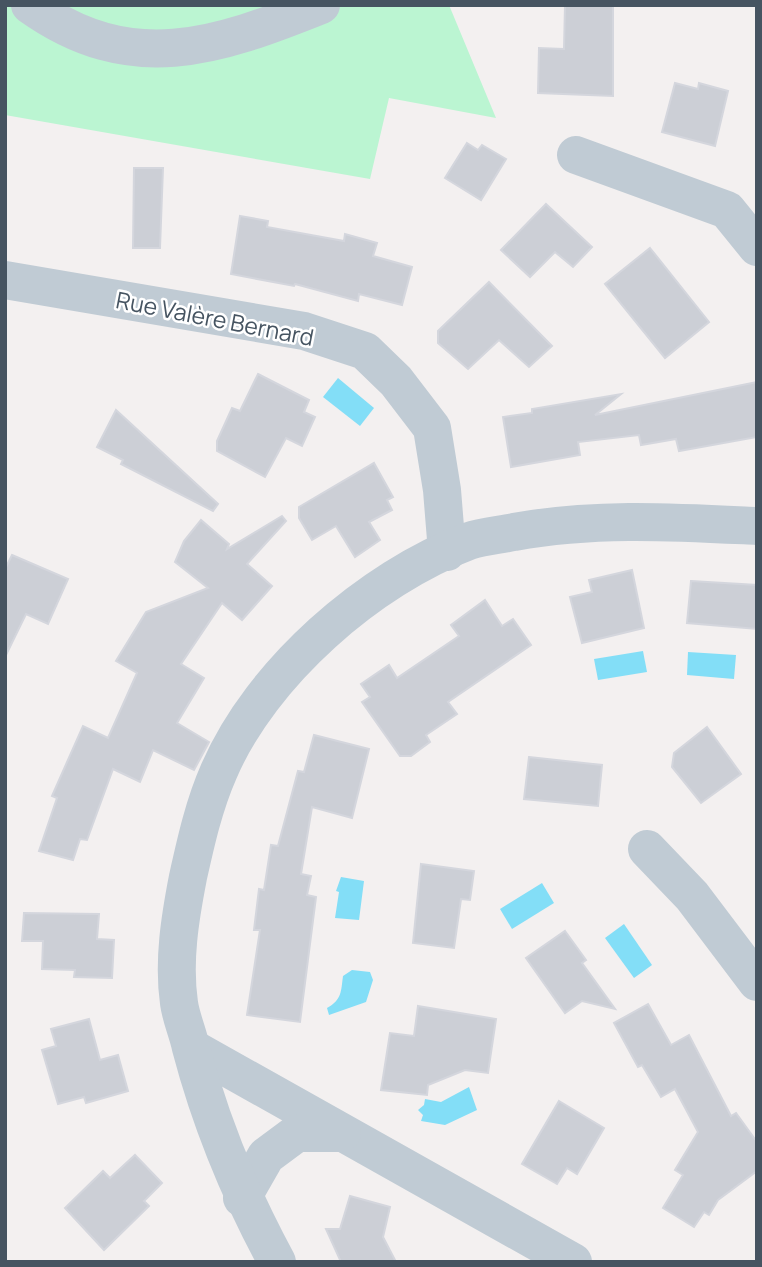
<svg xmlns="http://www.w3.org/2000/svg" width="762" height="1267" viewBox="0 0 762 1267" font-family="Manrope,sans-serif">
<rect width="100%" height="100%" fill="#f3f0f0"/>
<!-- green -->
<path fill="#bbf5d2" d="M5,5H449L496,118L389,98L370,179L5,115Z"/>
<!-- water -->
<g fill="#83def7">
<path d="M338,378L374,408L360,426L323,397Z"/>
<path d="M643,651L647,672L598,680L594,659Z"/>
<path d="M688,652L736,655L734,679L687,675Z"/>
<path d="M341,877L364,881L359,920L335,918L339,892L336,891Z"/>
<path d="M542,883L554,903L512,929L500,909Z"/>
<path d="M624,924L652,965L634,978L605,938Z"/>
<path d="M352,970L370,972L373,980L366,1002L329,1015L327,1008C342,1000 341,991 343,976Z"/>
<path d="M469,1087L477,1110L445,1125L421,1121L423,1115L418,1110L424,1105L425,1099L441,1102Z"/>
</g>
<!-- building -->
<g fill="#cccfd6" stroke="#d4d6dd" stroke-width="2">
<path d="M565,5H613V96L538,93L539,48L564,49Z"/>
<path d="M675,83L698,89L699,83L728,91L715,146L662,132Z"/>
<path d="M467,143L478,150L482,145L506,159L481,200L445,178Z"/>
<path d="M134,168H163L160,248H133Z"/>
<path d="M546,204L592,247L573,267L555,252L530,277L501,250Z"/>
<path d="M240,216L268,221L267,227L344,241L345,234L377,243L373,256L412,267L402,305L359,294L358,301L295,284L294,286L231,274Z"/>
<path d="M650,248L709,322L665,358L605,284Z"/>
<path d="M489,282L552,346L529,367L499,340L468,369L438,343V331Z"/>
<path d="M258,374L309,400L304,412L315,417L302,446L286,438L265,477L217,451V441L232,408L240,411Z"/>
<path d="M757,382V437L679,451L676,439L641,445L639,435L578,442L580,455L511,467L503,417L532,413V409L621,394L595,415Z"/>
<path d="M116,410L218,504L213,511L121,464L123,460L97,447Z"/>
<path d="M374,463L393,497L387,500L392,510L369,522L380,540L355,557L336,526L312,540L299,518V507Z"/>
<path d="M282,516L286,521L247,564L272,586L242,620L222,603L181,664L204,678L177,723L209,742L194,770L153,750L140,782L113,769L87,840L80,839L73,860L39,851L57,798L52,796L83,726L108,738L137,673L116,661L146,612L208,588L175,562L184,541L201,520L229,544L227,549Z"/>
<path d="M12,555L68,579L48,624L26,614L5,657V569Z"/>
<path d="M632,570L644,628L582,643L570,597L592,592L589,580Z"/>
<path d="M691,581L757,585V629L687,623Z"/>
<path d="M485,600L502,626L513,619L531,645L448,702L457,714L426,735L430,742L411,756H400L362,702L370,697L361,684L389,665L397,678L459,636L451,625Z"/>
<path d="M707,727L741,774L701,803L672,767L674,753Z"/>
<path d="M314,735L369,749L352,818L312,807L301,874L311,876L307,895L316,897L300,1022L247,1015L260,930H254L259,889L264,890L271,845L278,846L298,771L304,772Z"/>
<path d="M529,757L602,765L598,806L524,799Z"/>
<path d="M421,864L474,871L470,900L461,899L454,948L413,943Z"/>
<path d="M24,913L99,914L97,939L114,940L112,978L74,977L75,970L42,969L43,941H22Z"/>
<path d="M565,931L586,960L582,963L615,1009L582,1001L565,1013L526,958Z"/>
<path d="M648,1004L671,1045L689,1035L731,1116L736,1113L757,1142V1171L718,1200L709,1215L704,1212L694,1227L663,1208L683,1175L675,1170L698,1132L675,1089L661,1097L642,1065L638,1067L614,1023Z"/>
<path d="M418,1006L496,1019L488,1073L465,1070L428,1085L427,1095L381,1090L390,1033L414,1036Z"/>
<path d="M89,1019L100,1060L118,1055L128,1091L86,1103L84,1097L58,1104L42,1050L56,1046L51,1029Z"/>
<path d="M559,1101L604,1128L577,1174L567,1168L557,1184L522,1164Z"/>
<path d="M135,1155L162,1183L144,1201L149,1206L104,1250L65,1208L103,1171L110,1178Z"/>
<path d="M350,1196L390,1207L383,1237L396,1262H341L326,1229H340Z"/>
</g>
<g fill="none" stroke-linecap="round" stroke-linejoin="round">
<!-- minor -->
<g stroke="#c0cbd4" stroke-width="38">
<path d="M30,5C131,77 216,47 321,5"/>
<path d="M576,155L727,210L757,247"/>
<path d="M5,280L304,331L365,351L396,381L432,428L442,490L447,552"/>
<path d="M647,849L692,896L757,982"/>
<path d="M192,1048L573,1262"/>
<path d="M242,1198L266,1156L297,1133H342"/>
<path d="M277,1262C239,1192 211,1124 191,1048C188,1033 181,1018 179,1003C173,961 180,918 188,877C196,841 204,805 219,771C261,673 370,578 469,541C483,536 500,535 514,532C595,517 675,522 757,526"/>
</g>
</g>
<g text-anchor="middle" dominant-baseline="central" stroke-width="5" stroke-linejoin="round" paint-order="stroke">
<!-- street labels -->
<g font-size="23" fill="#465461" stroke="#fff">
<text transform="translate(215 318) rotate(11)">Rue Valère Bernard</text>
</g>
</g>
<!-- border -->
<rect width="762" height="1267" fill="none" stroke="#465461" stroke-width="14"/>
</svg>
